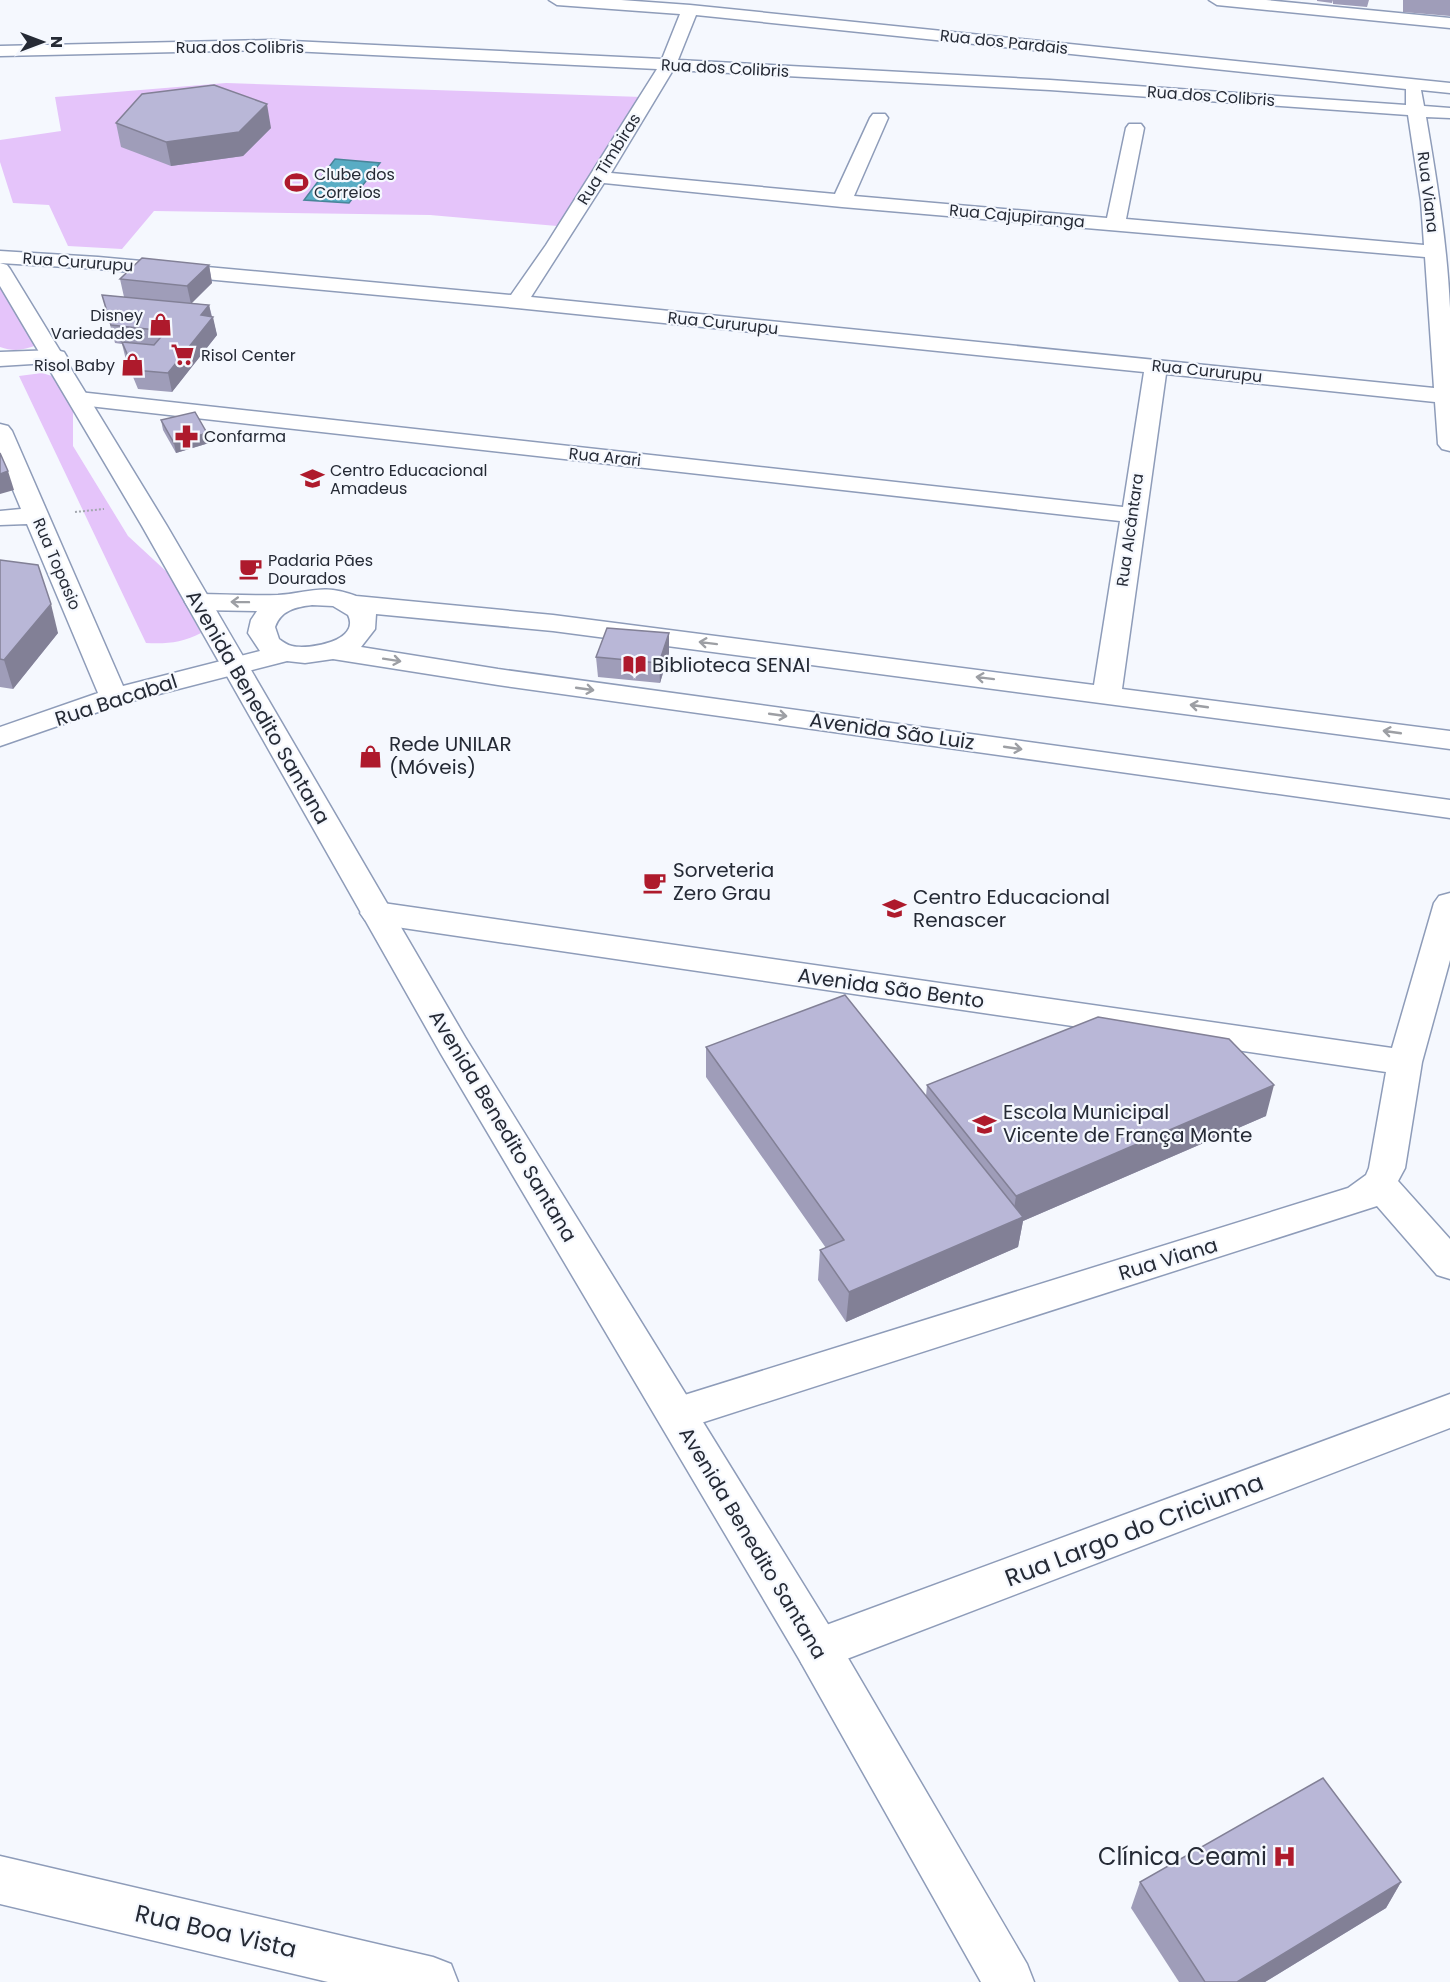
<svg xmlns="http://www.w3.org/2000/svg" width="1450" height="1982" viewBox="0 0 1450 1982" font-family="Poppins,sans-serif">
<rect width="100%" height="100%" fill="#f5f8fe"/>
<!-- green -->
<g fill="#e5c4fa">
<path d="M226,83L642,97L557,226L430,215L154,211L122,249L68,246L49,205L13,203L0,162V140L61,131L55,97Z"/>
<path d="M0,277L37,345C24,350 14,352 0,347Z"/>
<path d="M42,373L59,378L73,405V446L128,536L168,573L201,633C182,643 166,644 146,643L19,376Z"/>
</g>
<!-- water -->
<path fill="#59acc4" stroke="#498599" stroke-width="1.5" d="M335,159L380,163L349,203L304,200Z"/>
<g fill="none" stroke-linecap="round" stroke-linejoin="round">
<defs>
<g id="minor">
<path d="M549,0H621L690,5L1450,83V93L1421,90L1424,106L1450,108V118L1426,117C1437,181 1447,244 1450,308C1450,356 1450,404 1450,451L1442,449L1438,444L1435,402L1166,374L1122,689L1450,731V749L553,631L376,614L375,629L361,647L498,669L1450,800V818L498,685L333,659L305,663L287,661L124,703L0,746V727L98,693L27,524L0,525V511L21,509L0,459V424L8,426L12,431L123,686L260,651L248,633L251,620L257,611L198,610L189,608L185,602L189,596L198,594C224,594 251,596 278,595C309,593 322,583 356,596L553,615L1094,685L1120,521L71,404L68,399L71,394L79,392L1123,507L1144,372L517,308L98,269L0,263V251L98,257L511,295L546,245L657,69L271,50L0,56V46L271,40L662,59L680,14L557,5ZM696,15L1406,89V105L1050,80L678,60ZM673,70L1050,90L1408,115L1421,201L1424,245L1126,219L1144,128L1141,124H1129L1126,128L1107,218L854,196L888,118L885,114H873L870,118L835,194L611,173ZM604,183L842,207L1425,257L1434,388L531,297ZM312,605L333,606L348,615C361,641 309,650 292,646C287,645 283,642 279,639L275,627C281,610 296,607 312,605Z"/>
<path d="M1209,0H1266L1450,18V28L1217,5Z"/>
<path d="M56,350L64,352L67,357L64,362L0,366V352Z"/>
<path d="M1450,893V960L1422,1062L1405,1168L1398,1181L1450,1239V1279L1437,1275L1377,1206L676,1431L662,1426L656,1414L662,1402L1348,1188L1366,1175L1369,1168L1386,1072L376,924L365,920L360,913L365,906L376,902L1392,1048L1434,903L1439,896Z"/>
<path d="M1450,1394V1428L818,1670L802,1664L796,1649L802,1634Z"/>
<path d="M0,1856L433,1957L451,1964L458,1982H328L0,1904Z"/>
</g>
<path id="primary" d="M0,263L7,265L10,269L167,526L465,1037L831,1629L1027,1964L1034,1982H981L799,1659L441,1054L142,526L0,286Z"/>
</defs>
<!-- minor casing -->
<use href="#minor" stroke="#8e9cb9" stroke-width="3"/>
<!-- primary casing -->
<use href="#primary" stroke="#8e9cb9" stroke-width="3"/>
<!-- path -->
<path stroke="#a3a7af" stroke-width="2" stroke-dasharray="2 2" stroke-linecap="butt" d="M75,512L104,509"/>
<!-- minor -->
<use href="#minor" fill="#fff" fill-rule="evenodd"/>
<!-- primary -->
<use href="#primary" fill="#fff" fill-rule="evenodd"/>
</g>
<!-- wall -->
<g fill="#9f9db9">
<path d="M1317,0H1333L1332,3L1317,1Z"/>
<path d="M1333,0H1369L1367,7L1333,4Z"/>
<path d="M1403,0H1450V16L1403,12Z"/>
<path d="M116,123L271,128L243,156L171,166L121,147Z"/>
<path d="M209,265L212,283L191,303L209,305L217,335L172,392L138,389L126,360L122,344L115,343L102,295L124,297L120,279Z"/>
<path d="M161,420L209,443L176,453L163,430Z"/>
<path d="M0,560L58,633L13,689L0,687Z"/>
<path d="M669,653L660,683L598,677L596,657Z"/>
<path d="M706,1047L926,1096L927,1085L1266,1116L1023,1221L1018,1247L846,1322L818,1280L820,1250L826,1248L706,1077Z"/>
<path d="M1140,1882H1401L1386,1908L1265,1982H1179L1131,1908Z"/>
</g>
<!-- shaded-wall -->
<g fill="#828096">
<path d="M267,104L271,128L243,156L171,166L166,142Z"/>
<path d="M209,265L212,283L191,304L187,286Z"/>
<path d="M209,305L212,319L213,317L217,335L172,392L168,373L201,315Z"/>
<path d="M207,433L209,443L176,453L174,443Z"/>
<path d="M8,471L14,490L0,494V474Z"/>
<path d="M51,604L58,633L13,689L4,660Z"/>
<path d="M669,633V653L660,683L659,663Z"/>
<path d="M1274,1085L1266,1116L1023,1221L1018,1247L846,1322L849,1292L1012,1222L1016,1196Z"/>
<path d="M1401,1882L1386,1908L1265,1982H1237Z"/>
</g>
<!-- building -->
<g fill="#b9b7d7" stroke="#828096" stroke-width="1.5">
<path d="M214,85L267,104L239,132L166,142L116,123L142,94Z"/>
<path d="M142,258L209,265L187,286L120,279Z"/>
<path d="M102,295L209,305L201,315L213,317L168,373L134,370L122,342L154,345L166,331L111,325Z"/>
<path d="M195,412L207,433L174,443L161,420Z"/>
<path d="M0,453L8,471L0,474Z"/>
<path d="M0,560L38,565L51,604L4,660L0,659Z"/>
<path d="M607,628L669,633L659,663L596,657Z"/>
<path d="M845,995L1023,1217L849,1292L820,1250L844,1240L706,1047Z"/>
<path d="M1098,1017L1229,1039L1274,1085L1016,1196L927,1085Z"/>
<path d="M1323,1778L1401,1882L1237,1982H1205L1140,1882Z"/>
</g>
<!-- one-way arrows -->
<defs><path id="oneway-shaft" d="M-6 0H5M1.5-3L5.5 0L1.5 3" fill="none" stroke-width="1.6" stroke-linecap="round" stroke-linejoin="round" transform="scale(1.5)"/></defs>
<g stroke="#9d9fa4">
<use href="#oneway-shaft" transform="translate(240 602) rotate(-179)"/>
<use href="#oneway-shaft" transform="translate(708 643) rotate(-173)"/>
<use href="#oneway-shaft" transform="translate(392 660) rotate(9)"/>
<use href="#oneway-shaft" transform="translate(985 678) rotate(-173)"/>
<use href="#oneway-shaft" transform="translate(585 689) rotate(8)"/>
<use href="#oneway-shaft" transform="translate(1199 706) rotate(-172)"/>
<use href="#oneway-shaft" transform="translate(778 715) rotate(8)"/>
<use href="#oneway-shaft" transform="translate(1392 732) rotate(-172)"/>
<use href="#oneway-shaft" transform="translate(1013 748) rotate(8)"/>
</g>
<!-- icons -->
<defs>
<symbol id="stadium-bare" viewBox="-9 -9 18 18"><path d="M0-5a6.5 5 0 1 0 0 10a6.5 5 0 1 0 0-10ZM-3.5-1.8h7v3.6h-7Z" fill="#ae1a2c" stroke="#f5f8fe" stroke-width="2.5" paint-order="stroke"/></symbol>
<symbol id="shop-bare" viewBox="-9 -9 18 18"><path d="M-5-2.5h2.3a2.7 3.5 0 0 1 5.4 0H5L5.5 6h-11ZM-1.5-2.5h3a1.5 2.3 0 0 0-3 0Z" fill="#ae1a2c" stroke="#f5f8fe" stroke-width="2.5" paint-order="stroke"/></symbol>
<symbol id="supermarket-bare" viewBox="-9 -9 18 18"><path d="M-6-5.5h2.5l.6 2H6L4.5 2H-2.5L-4.4-4H-6ZM-1.5 3.2a1.3 1.3 0 1 0 .1 0ZM3 3.2a1.3 1.3 0 1 0 .1 0Z" fill="#ae1a2c" stroke="#f5f8fe" stroke-width="2.5" paint-order="stroke"/></symbol>
<symbol id="pharmacy-bare" viewBox="-9 -9 18 18"><path d="M-2-6h4v4h4v4h-4v4h-4v-4h-4v-4h4Z" fill="#ae1a2c" stroke="#f5f8fe" stroke-width="2.5" paint-order="stroke"/></symbol>
<symbol id="school-bare" viewBox="-9 -9 18 18"><path d="M0-5L7-2L0 1L-7-2ZM-4 1L0 2.5L4 1V4Q0 6-4 4Z" fill="#ae1a2c" stroke="#f5f8fe" stroke-width="2.5" paint-order="stroke"/></symbol>
<symbol id="cafe-bare" viewBox="-9 -9 18 18"><path d="M-5.5-4.5H6V0H3Q3 3.5 0 3.5H-2.5Q-5.5 3.5-5.5 0ZM3-3.2v2h1.7v-2ZM-6 4.5H4V6H-6Z" fill="#ae1a2c" stroke="#f5f8fe" stroke-width="2.5" paint-order="stroke"/></symbol>
<symbol id="library-bare" viewBox="-9 -9 18 18"><path d="M-6-4Q-3-5.5-.7-3.5V5Q-3 3-6 4ZM6-4Q3-5.5 .7-3.5V5Q3 3 6 4Z" fill="#ae1a2c" stroke="#f5f8fe" stroke-width="2.5" paint-order="stroke"/></symbol>
<symbol id="hospital-bare" viewBox="-9 -9 18 18"><path d="M-5-5h3v3.5h4V-5h3V5h-3V1.5h-4V5h-3Z" fill="#ae1a2c" stroke="#f5f8fe" stroke-width="2.5" paint-order="stroke"/></symbol>
</defs>
<g fill-rule="evenodd">
<use href="#stadium-bare" x="280" y="166" width="33" height="33"/>
<use href="#shop-bare" x="144" y="308" width="33" height="33"/>
<use href="#supermarket-bare" x="166" y="338" width="33" height="33"/>
<use href="#shop-bare" x="116" y="348" width="33" height="33"/>
<use href="#pharmacy-bare" x="170" y="420" width="33" height="33"/>
<use href="#school-bare" x="296" y="462" width="33" height="33"/>
<use href="#cafe-bare" x="234" y="552" width="33" height="33"/>
<use href="#library-bare" x="618" y="648" width="33" height="33"/>
<use href="#shop-bare" x="354" y="740" width="33" height="33"/>
<use href="#cafe-bare" x="638" y="866" width="33" height="33"/>
<use href="#school-bare" x="878" y="892" width="33" height="33"/>
<use href="#school-bare" x="968" y="1108" width="33" height="33"/>
<use href="#hospital-bare" x="1268" y="1840" width="33" height="33"/>
</g>
<g text-anchor="middle" dominant-baseline="central" stroke-width="4.5" stroke-linejoin="round" paint-order="stroke">
<!-- far-street labels -->
<g font-size="16" fill="#252a35" stroke="#f5f8fe">
<text transform="translate(1004 42) rotate(6)">Rua dos Pardais</text>
<text x="240" y="47">Rua dos Colibris</text>
<text transform="translate(725 68) rotate(3)">Rua dos Colibris</text>
<text transform="translate(1211 96) rotate(4)">Rua dos Colibris</text>
<text transform="translate(609 159) rotate(-58)">Rua Timbiras</text>
<text transform="translate(1428 192) rotate(83)">Rua Viana</text>
<text transform="translate(1017 216) rotate(5)">Rua Cajupiranga</text>
<text transform="translate(78 262) rotate(4)">Rua Cururupu</text>
<text transform="translate(723 323) rotate(6)">Rua Cururupu</text>
<text transform="translate(1207 371) rotate(6)">Rua Cururupu</text>
<text transform="translate(605 457) rotate(6)">Rua Arari</text>
<text transform="translate(1130 530) rotate(-82)">Rua Alcântara</text>
<text transform="translate(57 564) rotate(67)">Rua Topasio</text>
</g>
<!-- far-poi labels -->
<g font-size="16" fill="#252a35" stroke="#f5f8fe" text-anchor="start">
<text x="314" y="174">Clube dos<tspan x="314" dy="18">Correios</tspan></text>
<text x="143" y="315" text-anchor="end">Disney<tspan x="143" dy="18">Variedades</tspan></text>
<text x="201" y="355">Risol Center</text>
<text x="115" y="365" text-anchor="end">Risol Baby</text>
<text x="204" y="436">Confarma</text>
<text x="330" y="470">Centro Educacional<tspan x="330" dy="18">Amadeus</tspan></text>
<text x="268" y="560">Padaria Pães<tspan x="268" dy="18">Dourados</tspan></text>
</g>
<!-- poi labels -->
<g font-size="20" fill="#252a35" stroke="#f5f8fe" text-anchor="start">
<text x="652" y="665">Biblioteca SENAI</text>
<text x="389" y="744">Rede UNILAR<tspan x="389" dy="23">(Móveis)</tspan></text>
<text x="673" y="870">Sorveteria<tspan x="673" dy="23">Zero Grau</tspan></text>
<text x="913" y="897">Centro Educacional<tspan x="913" dy="23">Renascer</tspan></text>
<text x="1003" y="1112">Escola Municipal<tspan x="1003" dy="23">Vicente de França Monte</tspan></text>
</g>
<!-- street labels -->
<g font-size="20" fill="#252a35" stroke="#f5f8fe">
<text transform="translate(116 700) rotate(-18)">Rua Bacabal</text>
<text transform="translate(258 707) rotate(60)">Avenida Benedito Santana</text>
<text transform="translate(892 731) rotate(8)">Avenida São Luiz</text>
<text transform="translate(891 988) rotate(8)">Avenida São Bento</text>
<text transform="translate(503 1126) rotate(59)">Avenida Benedito Santana</text>
<text transform="translate(1168 1259) rotate(-17)">Rua Viana</text>
<text transform="translate(753 1543) rotate(59)">Avenida Benedito Santana</text>
</g>
<!-- near-street labels -->
<g font-size="24" fill="#252a35" stroke="#f5f8fe">
<text transform="translate(1134 1530) rotate(-21)">Rua Largo do Criciuma</text>
<text transform="translate(216 1931) rotate(13)">Rua Boa Vista</text>
</g>
<!-- near-poi labels -->
<g font-size="24" fill="#252a35" stroke="#f5f8fe" text-anchor="end">
<text x="1267" y="1856">Clínica Ceami</text>
</g>
</g>
<!-- north arrow -->
<g transform="translate(42 42) rotate(90)" stroke="#f5f8fe" stroke-width="4.5" paint-order="stroke">
<path d="M0-4.5L10 22L0 15L-10 22Z" fill="#252a35"/>
<text y="-9" font-size="16" font-weight="bold" text-anchor="middle" fill="#252a35">N</text>
</g>
</svg>
